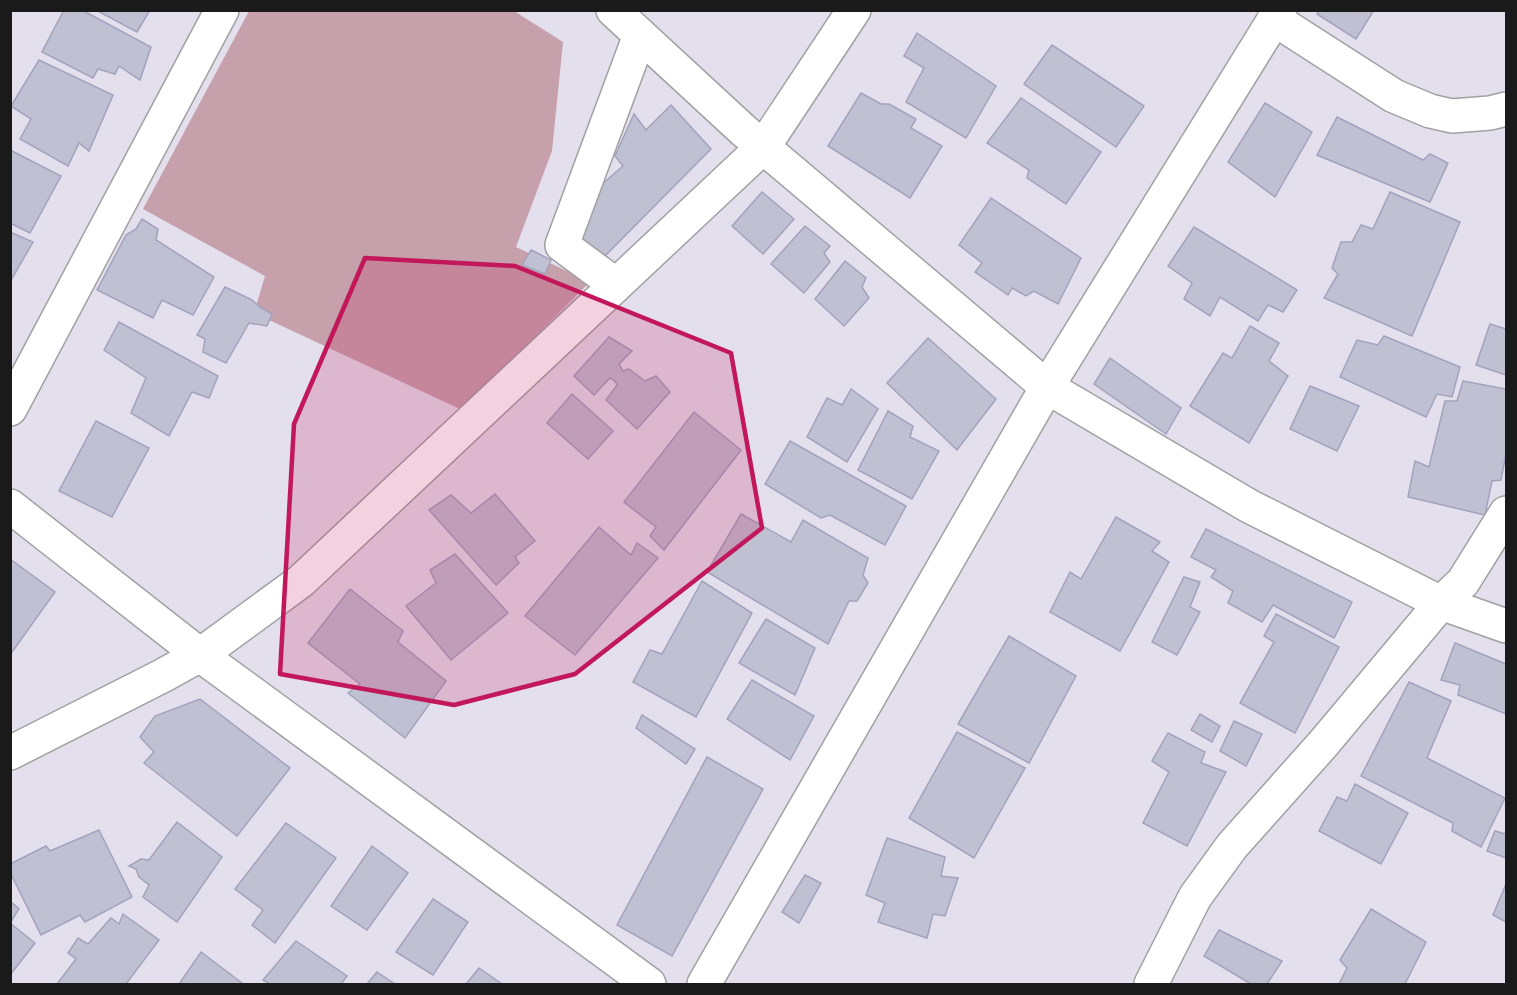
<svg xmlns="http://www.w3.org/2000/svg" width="1517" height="995" viewBox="0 0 1517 995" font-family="Barlow,sans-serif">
<rect width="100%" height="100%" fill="#e3dfec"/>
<!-- cemetery -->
<path fill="#c6a0aa" d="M249,11H514L563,42L552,151L516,247L590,282L462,410L254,313L265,276L143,209Z"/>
<!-- building -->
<g fill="#c0c0d3" stroke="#a3a2be" stroke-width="1.5">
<path d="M64,10H82L151,47L140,80L119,66L115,74L98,69L93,78L42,52Z"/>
<path d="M96,10H150L137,32Z"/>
<path d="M1320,10H1374L1356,39L1317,14Z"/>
<path d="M917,33L996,86L966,138L906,102L924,68L904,56Z"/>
<path d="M1052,45L1144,106L1116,147L1024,84Z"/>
<path d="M39,60L113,95L89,151L79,143L68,166L20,139L31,119L11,106Z"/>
<path d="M861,93L881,104H889L916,119L911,128L942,146L910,198L828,146Z"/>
<path d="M1021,98L1101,152L1066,204L1027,178L1029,170L987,143Z"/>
<path d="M1265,103L1312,132L1275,197L1228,162Z"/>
<path d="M671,105L711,149L600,261L582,237L600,186L623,166L615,156L634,114L646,130Z"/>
<path d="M1337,117L1423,160L1430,154L1448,163L1430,202L1317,155Z"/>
<path d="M10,150L61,176L30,233L10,223Z"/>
<path d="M762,192L794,219L763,254L732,226Z"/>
<path d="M1390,192L1460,222L1412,336L1324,298L1338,274L1332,268L1341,242H1352L1361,225L1373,229Z"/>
<path d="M991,198L1081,258L1058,304L1034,291L1026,296L1012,288L1008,295L975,272L982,263L959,245Z"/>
<path d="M142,219L158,229L156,240L214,277L193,315L162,300L153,318L97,290L126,235L136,229Z"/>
<path d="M805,226L830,246L824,253L830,262L804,293L771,264Z"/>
<path d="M1194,227L1297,290L1283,312L1268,305L1258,321L1220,297L1210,316L1184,299L1192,283L1168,266Z"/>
<path d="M10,232L33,242L10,282Z"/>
<path d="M531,250L551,260L545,274L522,265Z"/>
<path d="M845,261L866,278L862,287L869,298L844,326L815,299Z"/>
<path d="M225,287L252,300L261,308L272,314L267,326L249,323L226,363L203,352L205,339L197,335Z"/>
<path d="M119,322L218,376L209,398L192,392L169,436L131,413L146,378L104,350Z"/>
<path d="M1490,324L1506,329V375L1476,365Z"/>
<path d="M1250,326L1279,343L1269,361L1288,376L1249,443L1190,406L1223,353L1232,358Z"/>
<path d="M1384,336L1460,367L1452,397L1437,394L1426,417L1340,377L1357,340L1378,345Z"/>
<path d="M609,337L632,351L619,364L623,371L629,369L645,381L656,376L670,392L637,429L606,400L617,385L615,381L610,378L594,395L574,376Z"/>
<path d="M928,338L996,399L957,450L887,383Z"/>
<path d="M1110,358L1181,408L1166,434L1094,384Z"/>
<path d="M1463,381L1506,389V454L1501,480L1492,481L1485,515L1408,497L1415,461L1429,467L1445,401H1457Z"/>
<path d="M1310,386L1359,406L1337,451L1290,429Z"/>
<path d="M851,389L878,409L847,462L807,437L827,398L842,405Z"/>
<path d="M572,394L613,431L588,459L547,423Z"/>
<path d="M888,411L913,426L910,437L939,451L912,499L858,470Z"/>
<path d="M694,412L741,450L664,550L650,536L656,527L624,502Z"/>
<path d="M96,421L149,448L112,517L59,491Z"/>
<path d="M790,441L906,506L885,545L830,515L821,518L765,484Z"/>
<path d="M495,494L535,541L515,557L519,563L496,585L429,510L451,495L471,513Z"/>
<path d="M741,514L791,542L803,520L868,558L863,575L868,583L857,601H849L828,644L707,572Z"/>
<path d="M1116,517L1160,542L1152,551L1169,562L1120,651L1050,612L1070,572L1081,579Z"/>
<path d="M599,527L631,555L637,543L658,558L575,655L525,616Z"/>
<path d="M1206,529L1352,602L1334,638L1273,605L1262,622L1228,603L1233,591L1211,577L1216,570L1191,557Z"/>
<path d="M455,554L508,613L451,660L406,606L436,583L430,570Z"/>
<path d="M10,559L55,592L10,655Z"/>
<path d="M1184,577L1200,582L1190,607L1200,612L1177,655L1152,642Z"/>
<path d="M702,581L752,613L696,717L633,682L650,650L662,654Z"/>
<path d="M350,589L403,631L398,642L446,681L405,738L348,693L360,684L308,643Z"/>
<path d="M1276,614L1339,647L1295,733L1240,703L1274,642L1264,636Z"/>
<path d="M766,619L815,648L795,695L739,663Z"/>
<path d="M1009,636L1076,676L1029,763L958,724Z"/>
<path d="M1455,643L1506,664V714L1458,695L1460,685L1441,680Z"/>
<path d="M752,680L814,716L790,760L727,719Z"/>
<path d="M1409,682L1451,701L1427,758L1505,798L1481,847L1452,831L1453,823L1361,776Z"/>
<path d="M200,699L290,768L237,836L144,763L154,752L140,737L155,716Z"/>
<path d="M1200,714L1220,726L1212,742L1191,730Z"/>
<path d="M642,715L695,749L686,764L636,728Z"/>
<path d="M1234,721L1262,734L1246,766L1220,751Z"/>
<path d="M957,732L1025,768L974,858L909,818Z"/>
<path d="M1168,733L1205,752L1201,763L1226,772L1187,846L1143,823L1169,772L1152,761Z"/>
<path d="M707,757L763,789L672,956L617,925Z"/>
<path d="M1355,784L1408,813L1381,864L1319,831L1337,797L1347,801Z"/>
<path d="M177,822L222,857L177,922L143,897L149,885L139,877L136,869L129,866L141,859L149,860Z"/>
<path d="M286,823L336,858L275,943L252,925L263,910L235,889Z"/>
<path d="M99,830L132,897L85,922L80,915L41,935L10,872V864L46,846L50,851Z"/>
<path d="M1495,831L1506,834V858L1487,851Z"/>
<path d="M887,838L945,857L941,876L958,878L945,916L933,914L927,938L878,922L885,903L866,895Z"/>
<path d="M372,846L408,873L367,930L331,906Z"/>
<path d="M805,875L821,883L799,923L782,912Z"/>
<path d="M1506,884V922L1493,915Z"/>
<path d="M433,899L468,922L433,975L396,952Z"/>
<path d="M10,901L19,909L10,923Z"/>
<path d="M1371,909L1426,942L1405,984H1339L1347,968L1340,960Z"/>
<path d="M123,914L159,940L126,984H57L76,959L68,953L78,938L88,944L111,918L119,924Z"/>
<path d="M10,923L35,943L10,975Z"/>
<path d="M1219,930L1282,961L1267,984H1251L1204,956Z"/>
<path d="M296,941L347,976L341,984H270L263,980Z"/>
<path d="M201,952L242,983L241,984H179Z"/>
<path d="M479,968L502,984H466Z"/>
<path d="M377,972L395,984H367Z"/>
</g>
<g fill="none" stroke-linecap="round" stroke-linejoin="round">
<defs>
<g id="minor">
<path d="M613,10L743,130L1047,387L1249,506L1441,603L1506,626"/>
<path d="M1274,19L1394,96L1430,111L1452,116L1490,113L1506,109"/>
<path d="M616,285L562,245L640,35"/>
<path d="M10,409L222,10"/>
<path d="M10,753L162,676L200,655L301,581L764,146L854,10"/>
<path d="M704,984L1047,387L1280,10"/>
<path d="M1151,984L1195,897L1232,846L1323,744L1441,603L1463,582L1506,513"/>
</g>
<path id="tertiary" d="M10,506L200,655L649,984"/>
</defs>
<!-- minor casing -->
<use href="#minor" stroke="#a1a1a1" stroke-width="36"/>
<!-- tertiary casing -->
<use href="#tertiary" stroke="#a1a1a1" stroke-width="36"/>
<!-- minor -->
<use href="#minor" stroke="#fff" stroke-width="33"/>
<!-- tertiary -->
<use href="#tertiary" stroke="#fff" stroke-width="33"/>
</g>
<!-- marked area -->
<path fill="#c2185b" fill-opacity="0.2" stroke="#c2185b" stroke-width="4.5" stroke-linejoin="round" d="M365,258L515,266L731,353L762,528L575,674L454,705L280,674L294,424Z"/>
<!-- border -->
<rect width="1517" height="995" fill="none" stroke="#1a1a1a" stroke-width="24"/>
</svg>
